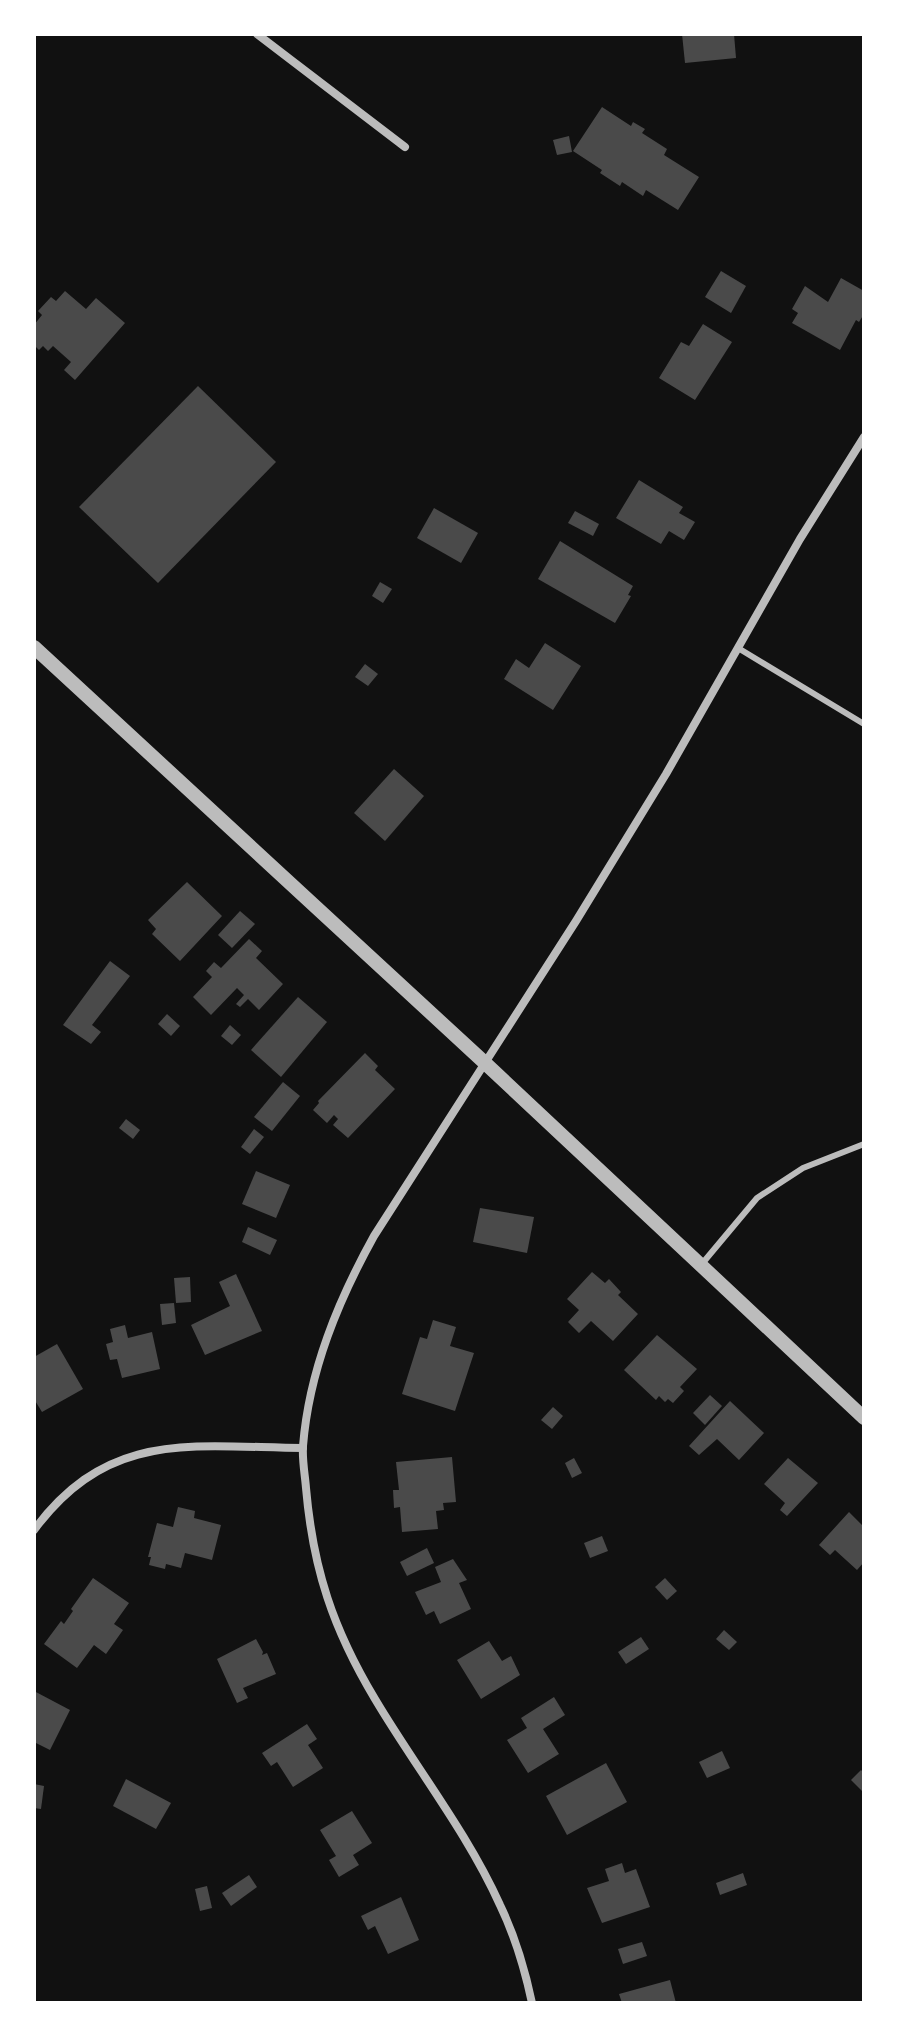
<svg xmlns="http://www.w3.org/2000/svg" width="898" height="2037" viewBox="0 0 898 2037" font-family="Jost,sans-serif">
<rect width="100%" height="100%" fill="#111"/>
<!-- building -->
<g fill="#4a4a4a">
<path d="M682,34H734L736,58L685,63Z"/>
<path d="M602,107L631,126L633,122L645,129L642,133L667,149L664,155L699,177L678,210L646,190L643,196L622,182L620,186L600,173L602,170L573,151Z"/>
<path d="M569,136L572,152L557,155L553,140Z"/>
<path d="M721,271L746,286L731,313L705,297Z"/>
<path d="M841,278L864,291V314L859,322L856,320L840,350L792,323L798,313L792,309L805,286L828,302Z"/>
<path d="M65,291L86,309L96,298L125,323L75,380L64,370L71,362L53,346L48,351L43,346L39,350L34,345V325L42,315L38,311L51,297L56,301Z"/>
<path d="M703,324L732,342L695,400L659,378L681,342L689,346Z"/>
<path d="M198,386L276,462L158,583L79,507Z"/>
<path d="M639,480L683,507L679,513L695,522L684,540L669,531L661,544L616,518Z"/>
<path d="M434,508L478,533L461,563L417,538Z"/>
<path d="M575,511L599,524L593,536L568,523Z"/>
<path d="M560,541L633,586L628,595L631,596L615,623L538,579Z"/>
<path d="M380,582L392,589L383,603L372,596Z"/>
<path d="M545,643L581,666L553,710L504,679L516,659L529,668Z"/>
<path d="M365,664L378,674L368,686L355,677Z"/>
<path d="M394,769L424,796L385,841L354,813Z"/>
<path d="M187,882L222,916L180,961L152,934L156,929L148,920Z"/>
<path d="M240,911L255,924L232,948L218,935Z"/>
<path d="M249,939L262,951L256,958L283,984L259,1010L248,999L240,1007L236,1004L244,995L237,988L211,1015L193,997L212,977L206,971L214,962L221,968Z"/>
<path d="M110,961L130,976L92,1025L101,1032L91,1044L63,1025Z"/>
<path d="M298,997L327,1022L281,1077L251,1050Z"/>
<path d="M167,1014L180,1026L171,1036L158,1024Z"/>
<path d="M230,1025L241,1035L232,1045L221,1036Z"/>
<path d="M365,1053L378,1066L375,1070L395,1089L348,1138L333,1125L338,1119L334,1115L327,1123L313,1110L319,1103L318,1101Z"/>
<path d="M283,1082L300,1096L272,1131L254,1117Z"/>
<path d="M126,1119L140,1130L133,1139L119,1128Z"/>
<path d="M254,1129L264,1137L250,1154L241,1147Z"/>
<path d="M256,1171L290,1185L276,1218L242,1204Z"/>
<path d="M480,1208L534,1217L527,1253L473,1242Z"/>
<path d="M248,1227L277,1240L270,1255L242,1242Z"/>
<path d="M592,1272L605,1283L609,1279L621,1292L618,1295L638,1314L613,1341L591,1321L579,1333L568,1322L579,1310L567,1299Z"/>
<path d="M236,1274L262,1331L205,1355L191,1325L230,1306L219,1282Z"/>
<path d="M190,1277L191,1302L176,1303L174,1278Z"/>
<path d="M174,1303L176,1323L162,1325L160,1304Z"/>
<path d="M433,1320L456,1327L450,1346L474,1353L455,1411L402,1394L420,1337L427,1339Z"/>
<path d="M125,1325L128,1338L152,1332L160,1369L122,1378L117,1359L110,1360L106,1344L113,1342L110,1329Z"/>
<path d="M657,1335L697,1369L680,1387L684,1391L673,1403L668,1399L665,1402L659,1396L656,1400L624,1370Z"/>
<path d="M57,1344L83,1389L42,1412L34,1399V1357Z"/>
<path d="M710,1395L722,1406L705,1425L693,1413Z"/>
<path d="M730,1401L764,1433L739,1460L717,1439L699,1455L689,1446Z"/>
<path d="M553,1407L563,1416L552,1429L541,1420Z"/>
<path d="M452,1457L456,1502L443,1503L444,1510L436,1511L438,1529L402,1532L400,1507L394,1508L393,1490H399L396,1462Z"/>
<path d="M574,1458L582,1473L572,1478L565,1463Z"/>
<path d="M788,1458L818,1483L787,1516L780,1510L785,1503L764,1484Z"/>
<path d="M178,1507L195,1511L194,1518L221,1525L212,1560L185,1553L181,1568L166,1564L165,1569L149,1565L151,1557H148L157,1523L173,1527Z"/>
<path d="M849,1512L864,1527V1562L857,1570L835,1550L830,1555L819,1545Z"/>
<path d="M602,1536L608,1551L590,1558L584,1543Z"/>
<path d="M427,1548L434,1563L407,1576L400,1562Z"/>
<path d="M453,1559L467,1580L459,1583L471,1609L440,1624L434,1611L426,1615L415,1592L441,1582L435,1567Z"/>
<path d="M93,1578L129,1603L114,1624L123,1630L106,1654L94,1645L77,1668L44,1644L61,1621L64,1624L73,1611L71,1609Z"/>
<path d="M665,1578L677,1591L667,1600L655,1587Z"/>
<path d="M724,1630L737,1642L729,1650L716,1639Z"/>
<path d="M641,1637L649,1649L626,1664L618,1652Z"/>
<path d="M256,1639L263,1652L262,1655L267,1653L276,1674L243,1688L248,1698L237,1703L217,1659Z"/>
<path d="M489,1641L502,1661L511,1656L520,1675L481,1699L457,1660Z"/>
<path d="M34,1691L70,1710L50,1750L34,1742Z"/>
<path d="M554,1697L565,1715L543,1729L559,1754L528,1773L507,1740L527,1728L521,1718Z"/>
<path d="M307,1724L317,1739L308,1745L323,1768L293,1787L277,1762L271,1766L262,1753Z"/>
<path d="M722,1751L730,1768L707,1778L699,1762Z"/>
<path d="M606,1763L627,1802L567,1835L546,1796Z"/>
<path d="M861,1770L864,1773V1793L851,1780Z"/>
<path d="M126,1779L171,1803L156,1829L113,1806Z"/>
<path d="M34,1784L44,1786L41,1809L34,1808Z"/>
<path d="M352,1811L372,1843L353,1855L359,1865L339,1877L329,1860L336,1856L320,1830Z"/>
<path d="M622,1863L625,1873L636,1869L650,1907L602,1923L587,1888L609,1881L605,1869Z"/>
<path d="M743,1873L747,1885L720,1895L716,1883Z"/>
<path d="M249,1875L257,1887L231,1906L222,1893Z"/>
<path d="M207,1886L212,1908L200,1911L195,1889Z"/>
<path d="M401,1897L419,1940L388,1954L375,1926L368,1930L361,1916Z"/>
<path d="M642,1942L647,1956L623,1964L618,1949Z"/>
<path d="M670,1980L676,2003H622L619,1994Z"/>
</g>
<g fill="none" stroke-linecap="round" stroke-linejoin="round">
<!-- service -->
<g stroke="#bcbcbc" stroke-width="6">
<path d="M738,648L864,724"/>
<path d="M701,1265L757,1198L803,1168L864,1144"/>
</g>
<!-- minor -->
<g stroke="#bcbcbc" stroke-width="8">
<path d="M257,34L405,147"/>
<path d="M34,1530C109,1429 192,1447 303,1448"/>
<path d="M532,2003C525,1970 515,1936 500,1905C467,1832 416,1768 375,1699C333,1629 313,1569 306,1488C305,1475 302,1460 303,1446C309,1371 338,1301 374,1236L576,921L666,774L800,539L864,437"/>
</g>
<!-- tertiary -->
<path stroke="#bcbcbc" stroke-width="14" d="M34,647L485,1063L864,1418"/>
</g>
<!-- border -->
<rect width="898" height="2037" fill="none" stroke="#ffffff" stroke-width="72"/>
</svg>
